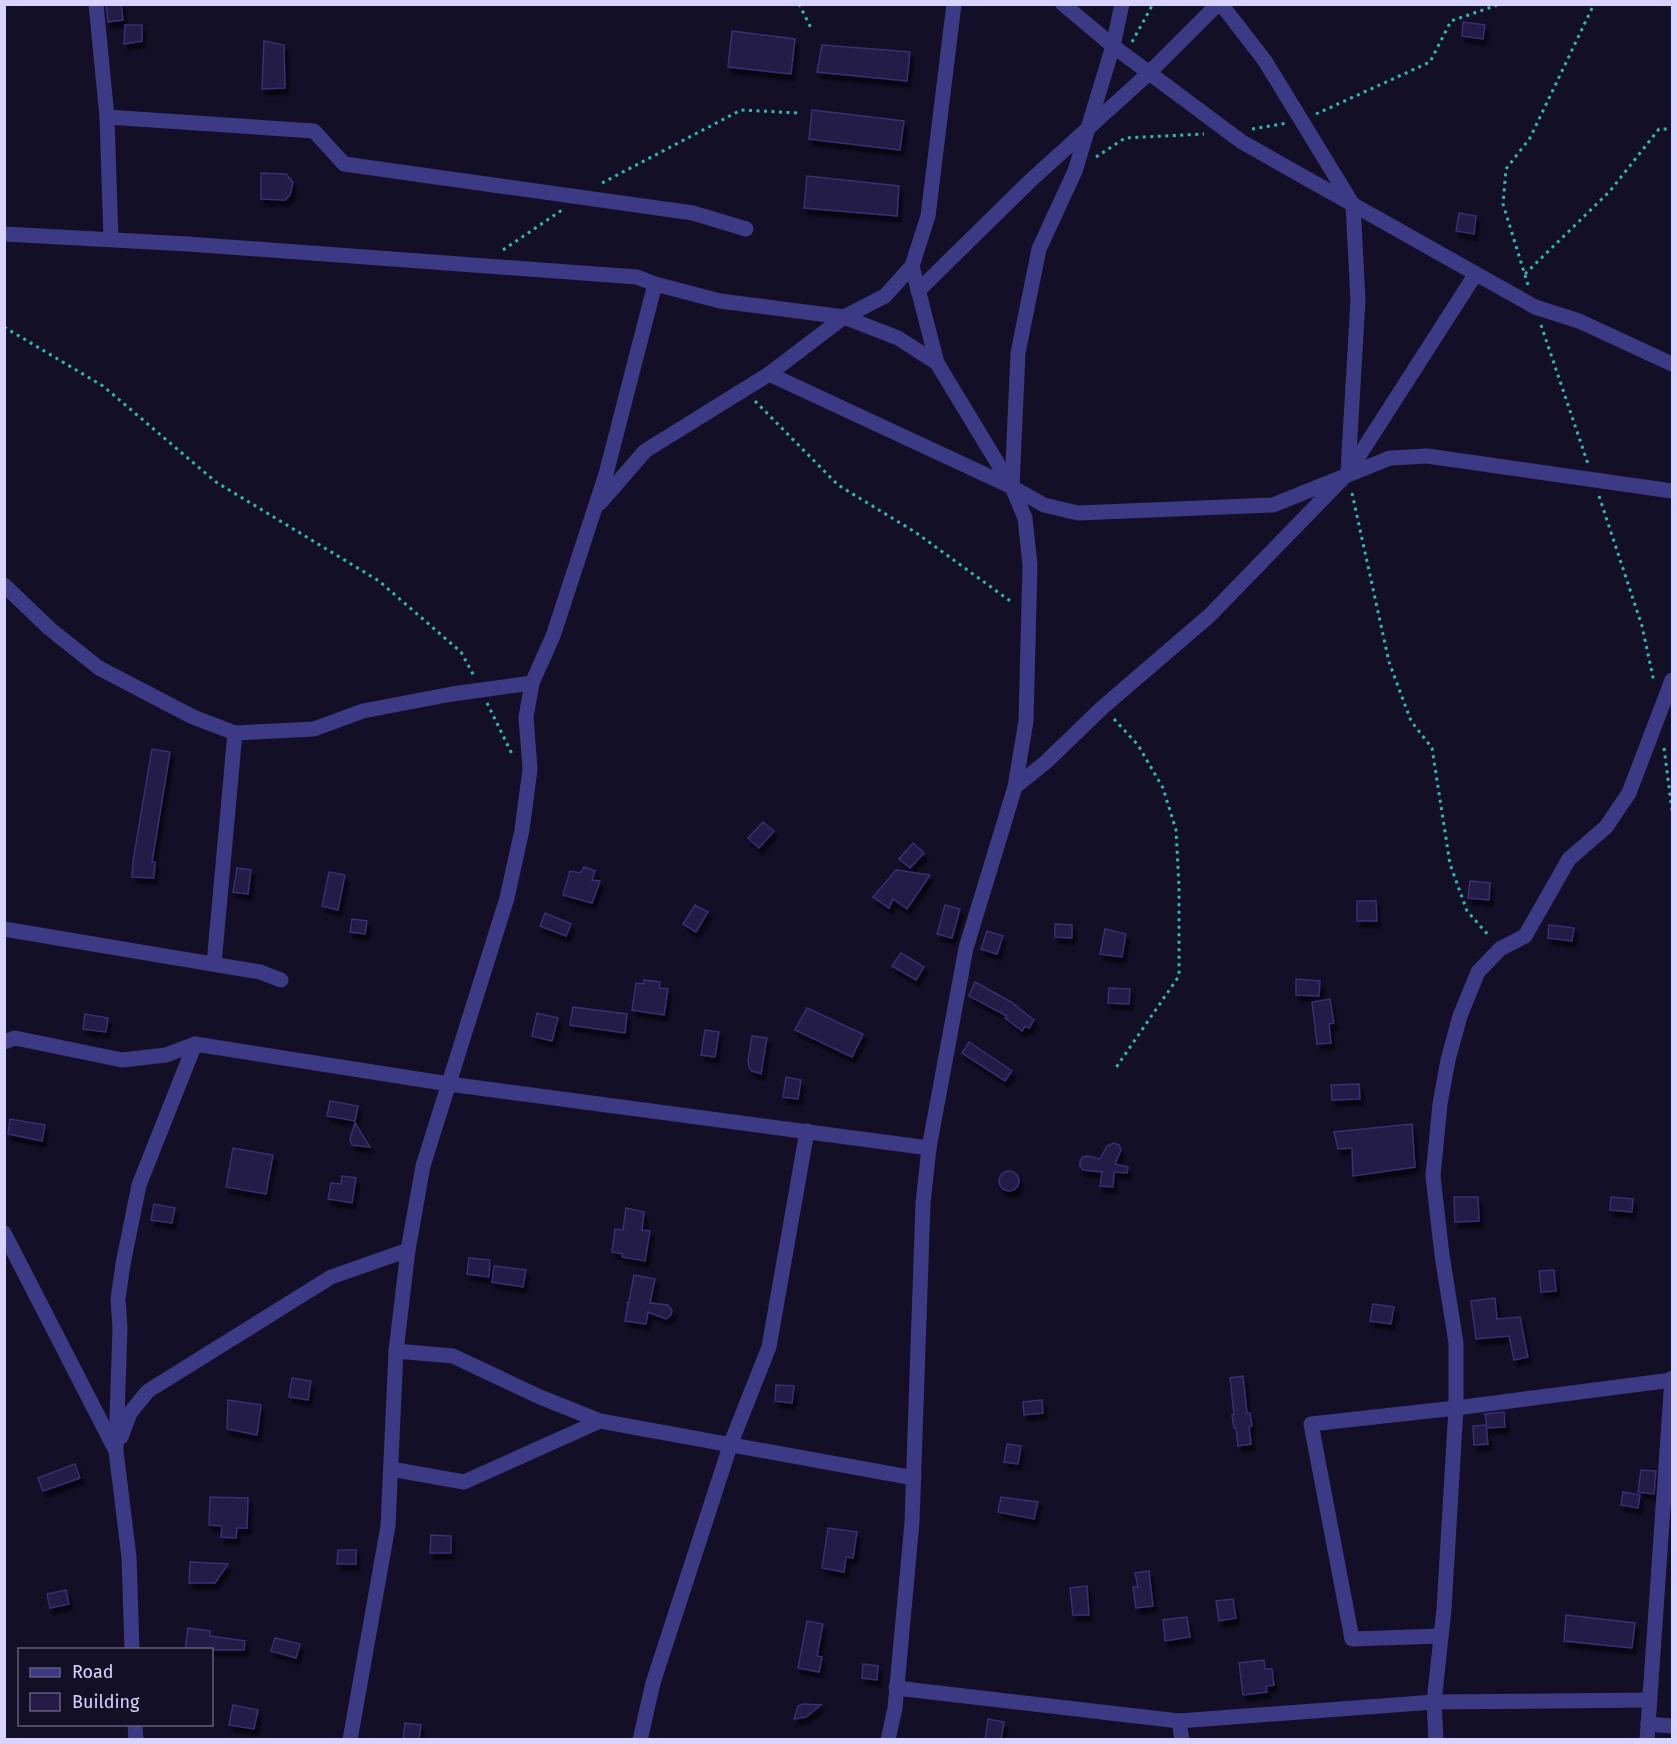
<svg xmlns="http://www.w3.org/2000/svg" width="1677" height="1744" viewBox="0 0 1677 1744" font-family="'Fira Sans',sans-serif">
<defs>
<filter id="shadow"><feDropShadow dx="3.5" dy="6" stdDeviation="1.5" flood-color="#0009"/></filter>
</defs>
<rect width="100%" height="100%" fill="#130f26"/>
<!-- building -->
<g fill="#241b47" stroke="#3b2d73" stroke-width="1.5" filter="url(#shadow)">
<path d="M106,4H121L123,20L108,22Z"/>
<path d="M1463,22L1485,25L1483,39L1462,36Z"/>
<path d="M125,25H142V41L124,44Z"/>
<path d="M732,31L795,39L791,74L728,67Z"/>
<path d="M264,41L284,45L285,88L262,89Z"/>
<path d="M822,45L910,52L907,81L817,72Z"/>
<path d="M812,110L904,121L900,150L809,139Z"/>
<path d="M261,173L286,174L293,182L290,195L285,200L261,199Z"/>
<path d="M807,176L899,186L897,216L804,208Z"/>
<path d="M1459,213L1476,216L1474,234L1456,231Z"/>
<path d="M152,749L170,752L152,862H155L154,878L132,877L133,861Z"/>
<path d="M763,822L774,831L759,848L748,838Z"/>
<path d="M913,843L924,853L910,868L899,859Z"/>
<path d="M584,867L595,871L592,880L600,881L592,903L563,895L570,871L580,873Z"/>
<path d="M237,868L251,870L248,894L233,892Z"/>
<path d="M896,870L930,875L907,909L893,899L889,908L873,897Z"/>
<path d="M329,872L345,875L338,910L322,906Z"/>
<path d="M1470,881L1490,883L1489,900L1468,898Z"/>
<path d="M1357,901H1376L1377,921H1357Z"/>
<path d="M695,905L708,912L696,932L683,924Z"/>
<path d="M945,905L960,909L952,938L937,934Z"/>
<path d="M545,913L571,924L566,936L540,926Z"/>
<path d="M352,919L367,921L365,934L350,932Z"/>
<path d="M1055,924L1072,925V938L1055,937Z"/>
<path d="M1549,925L1574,928L1572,941L1548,938Z"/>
<path d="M1105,929L1126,934L1122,957L1100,954Z"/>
<path d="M987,931L1003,936L997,954L981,949Z"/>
<path d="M901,953L924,967L916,980L892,966Z"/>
<path d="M1296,979L1320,981L1319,996L1296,995Z"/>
<path d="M644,980L660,982L659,988L668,989L664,1015L632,1010L636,983L644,984Z"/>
<path d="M975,982L1011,1002L1034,1020L1029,1028L1025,1026L1022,1031L1005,1018L1007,1016L969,996Z"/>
<path d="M1109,988L1130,989L1129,1004L1108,1003Z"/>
<path d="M1330,999L1334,1023L1329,1024L1331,1043L1317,1044L1312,1002Z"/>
<path d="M573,1007L627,1014L625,1033L570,1025Z"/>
<path d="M807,1008L863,1034L852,1057L795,1030Z"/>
<path d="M537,1013L558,1018L552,1041L532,1036Z"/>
<path d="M85,1014L108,1018L106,1032L83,1029Z"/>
<path d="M705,1030L719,1032L715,1057L701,1055Z"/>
<path d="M752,1036L767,1038L761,1074L752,1071L749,1067L748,1061Z"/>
<path d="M969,1042L1012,1071L1005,1081L962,1053Z"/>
<path d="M786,1077L801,1080L798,1099L783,1097Z"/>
<path d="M1359,1084L1360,1099L1332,1100L1331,1085Z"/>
<path d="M330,1101L358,1106L355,1121L327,1116Z"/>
<path d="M10,1119L45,1125L42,1141L8,1134Z"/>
<path d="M355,1123L370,1147L352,1145L350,1139Z"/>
<path d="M1412,1124L1415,1167L1353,1176L1352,1148L1338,1149L1334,1132Z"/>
<path d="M1114,1143L1119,1145L1121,1150L1115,1164L1128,1167L1127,1173L1114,1172L1113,1187L1100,1186L1102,1172L1083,1170L1080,1166V1161L1083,1157L1088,1156L1100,1159L1107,1146Z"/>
<path d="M233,1148L273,1155L266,1194L226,1187Z"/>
<circle cx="1009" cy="1181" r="10"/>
<path d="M342,1176L356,1178L352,1203L328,1199L331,1183L341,1184Z"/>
<path d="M1454,1197H1478L1479,1221L1455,1222Z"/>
<path d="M1611,1197L1633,1199L1632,1212L1610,1210Z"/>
<path d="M154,1204L175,1208L172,1223L151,1220Z"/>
<path d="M626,1208L644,1212L642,1230L650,1231L645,1261L622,1257L623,1254L612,1252L615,1229L623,1230Z"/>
<path d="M469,1258L490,1260L489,1277L467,1274Z"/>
<path d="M494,1266L526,1270L523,1287L492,1282Z"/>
<path d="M1554,1270L1556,1291L1541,1292L1539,1271Z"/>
<path d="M634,1275L655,1279L650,1303L668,1305L672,1311L671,1315L666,1319L648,1312L646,1324L625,1321L628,1304L627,1303L629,1302Z"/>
<path d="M1495,1298L1497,1319L1520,1317L1528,1357L1514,1360L1509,1336L1476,1339L1471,1301Z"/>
<path d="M1373,1304L1394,1307L1391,1324L1370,1321Z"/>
<path d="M1243,1376L1247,1413H1250L1252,1426L1249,1427L1251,1444L1238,1446L1236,1428H1234L1232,1415L1234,1414L1230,1378Z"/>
<path d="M292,1378L311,1381L308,1400L289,1397Z"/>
<path d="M776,1385L794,1386L792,1403L775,1401Z"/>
<path d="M228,1400L261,1405L257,1435L227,1429Z"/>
<path d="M1042,1400L1043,1413L1024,1415L1023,1402Z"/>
<path d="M1504,1412L1505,1427L1487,1428L1485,1414Z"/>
<path d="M1486,1425L1488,1444L1474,1445L1473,1426Z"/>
<path d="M1007,1444L1021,1446L1018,1464L1004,1462Z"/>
<path d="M75,1464L80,1478L43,1491L38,1478Z"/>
<path d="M1641,1470L1656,1471L1654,1494L1638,1492Z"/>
<path d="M1623,1492L1640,1495L1638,1508L1621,1505Z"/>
<path d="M210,1497L248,1498L247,1528H237L236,1538L221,1537L222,1526L209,1525Z"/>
<path d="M1001,1497L1038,1502L1034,1519L998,1512Z"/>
<path d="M828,1528L857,1532L853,1558L846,1557L844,1572L822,1568Z"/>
<path d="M431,1535L451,1536V1553H430Z"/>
<path d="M338,1550H356V1564H337Z"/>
<path d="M190,1562L228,1564L215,1583H189Z"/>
<path d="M1149,1571L1153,1606L1136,1608L1133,1587H1138L1135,1573Z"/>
<path d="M1087,1586L1089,1615H1073L1070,1588Z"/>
<path d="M66,1590L69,1604L50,1608L47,1594Z"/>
<path d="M1233,1599L1236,1618L1219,1621L1216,1601Z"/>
<path d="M1566,1615L1635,1623L1632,1648L1564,1641Z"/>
<path d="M1187,1617L1190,1637L1165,1641L1163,1620Z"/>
<path d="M807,1621L823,1624L817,1656L822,1657L819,1672L798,1668Z"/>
<path d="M188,1628L210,1631V1636L245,1641L244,1650H185Z"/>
<path d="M275,1638L300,1644L296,1658L271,1651Z"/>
<path d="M1264,1660L1265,1669H1272L1274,1685L1266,1686L1267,1692L1243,1695L1239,1663Z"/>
<path d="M863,1664L878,1666L877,1680L862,1678Z"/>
<path d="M803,1704L821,1705L806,1717L794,1719L798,1706Z"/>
<path d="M233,1705L258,1710L254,1729L229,1725Z"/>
<path d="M988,1719L1004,1722L1001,1740H985Z"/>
<path d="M405,1723L421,1725L419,1740H403Z"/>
</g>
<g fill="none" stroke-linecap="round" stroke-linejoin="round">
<!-- path -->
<g stroke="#2fb8b0" stroke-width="3" stroke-dasharray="3 4.5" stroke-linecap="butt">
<path d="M799,4L812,30"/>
<path d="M1132,42L1153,4"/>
<path d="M1316,114L1430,62L1451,21L1500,4"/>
<path d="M1252,129L1287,123"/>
<path d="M1096,157L1125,138L1204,134"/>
<path d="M602,183L741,110L798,113"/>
<path d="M503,250L562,210"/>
<path d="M1525,274L1610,191L1659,129H1672"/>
<path d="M1528,285L1503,204L1506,169L1530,138L1594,4"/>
<path d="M1541,325L1588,464"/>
<path d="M4,327L103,386L216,482L379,581L461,652L474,676"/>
<path d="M755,401L838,485L915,532L1013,603"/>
<path d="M1352,493L1389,662L1411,721L1432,748L1450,864L1467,911L1490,937"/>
<path d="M1599,496L1642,626L1654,682"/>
<path d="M487,703L512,754"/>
<path d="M1114,719L1138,745L1163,788L1176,830L1179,886V976L1115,1069"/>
<path d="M1664,748L1672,810"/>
</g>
<!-- minor -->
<g stroke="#3d3a85" stroke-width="15">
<path d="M96,4L107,117"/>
<path d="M1063,4L1113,46L1242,142L1535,307L1579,321L1672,364"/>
<path d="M1221,4L1265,61L1353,205L1358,300L1348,471"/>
<path d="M4,234L188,244L637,277L655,284L720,301L844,317L885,296L912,266L928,216L954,4"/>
<path d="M111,239L107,117L314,131L344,164L693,213L746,229"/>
<path d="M918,291L1030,181L1149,73L1218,4"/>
<path d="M769,374L1012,487L1044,505L1078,513L1273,505L1390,458L1427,456L1672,491"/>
<path d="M1012,487L1018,353L1039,249L1075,171L1113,46L1122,4"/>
<path d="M600,503L645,451L769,374L844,317L898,338L937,363"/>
<path d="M4,585L50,629L99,668L193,717L235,733L314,729L363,711L452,694L532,683"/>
<path d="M1015,787L1046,762L1103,707L1209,616L1348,473L1475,275"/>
<path d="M4,929L260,972L281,980"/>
<path d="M214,964L235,733"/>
<path d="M4,1042L15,1038L122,1060L166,1055L195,1044L449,1084L929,1148"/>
<path d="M4,1233L116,1451L129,1557L132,1650"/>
<path d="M396,1351L453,1356L540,1397L600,1421"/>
<path d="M121,1437L130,1413L148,1391L331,1277L408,1250"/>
<path d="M116,1448L120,1328L118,1299L123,1264L139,1185L195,1044"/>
<path d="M391,1469L464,1482L600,1421L914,1478"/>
<path d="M1441,1636L1352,1639L1311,1424L1456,1408L1672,1380"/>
<path d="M896,1688L1179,1721L1434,1702L1650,1700"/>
<path d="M1179,1721L1182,1740"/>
<path d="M135,1724L136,1740"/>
<path d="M1648,1724L1672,1726"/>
<path d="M350,1740L388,1526L396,1351L408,1250L423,1166L507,898L522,830L530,769L526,717L532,683L553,636L606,474L655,284"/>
<path d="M640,1740L653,1683L731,1443L769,1347L807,1131"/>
<path d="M888,1740L895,1708L912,1522L923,1203L929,1148L966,948L1015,787L1026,721L1030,565L1025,518L1012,487L937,363L912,266"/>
<path d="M1436,1740L1434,1702L1444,1609L1456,1408V1343L1442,1255L1433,1176L1440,1104L1448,1060L1460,1016L1478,972L1500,949L1525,936L1569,859L1606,827L1629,793L1672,680"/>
<path d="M1647,1740L1672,1378"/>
</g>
</g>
<!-- border -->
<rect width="1677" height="1744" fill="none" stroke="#d9d4ff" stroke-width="12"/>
<!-- legend -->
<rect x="18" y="1648" width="195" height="78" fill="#130f26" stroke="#625e7d" stroke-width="1.5"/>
<rect x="30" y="1668" width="30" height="9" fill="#3d3a85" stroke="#625e7d" stroke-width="1.5"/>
<text x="72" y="1678" font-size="18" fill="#d9d4ff">Road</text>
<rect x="30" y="1693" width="30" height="18" fill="#241b47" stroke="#625e7d" stroke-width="1.5"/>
<text x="72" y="1708" font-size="18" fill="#d9d4ff">Building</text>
</svg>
